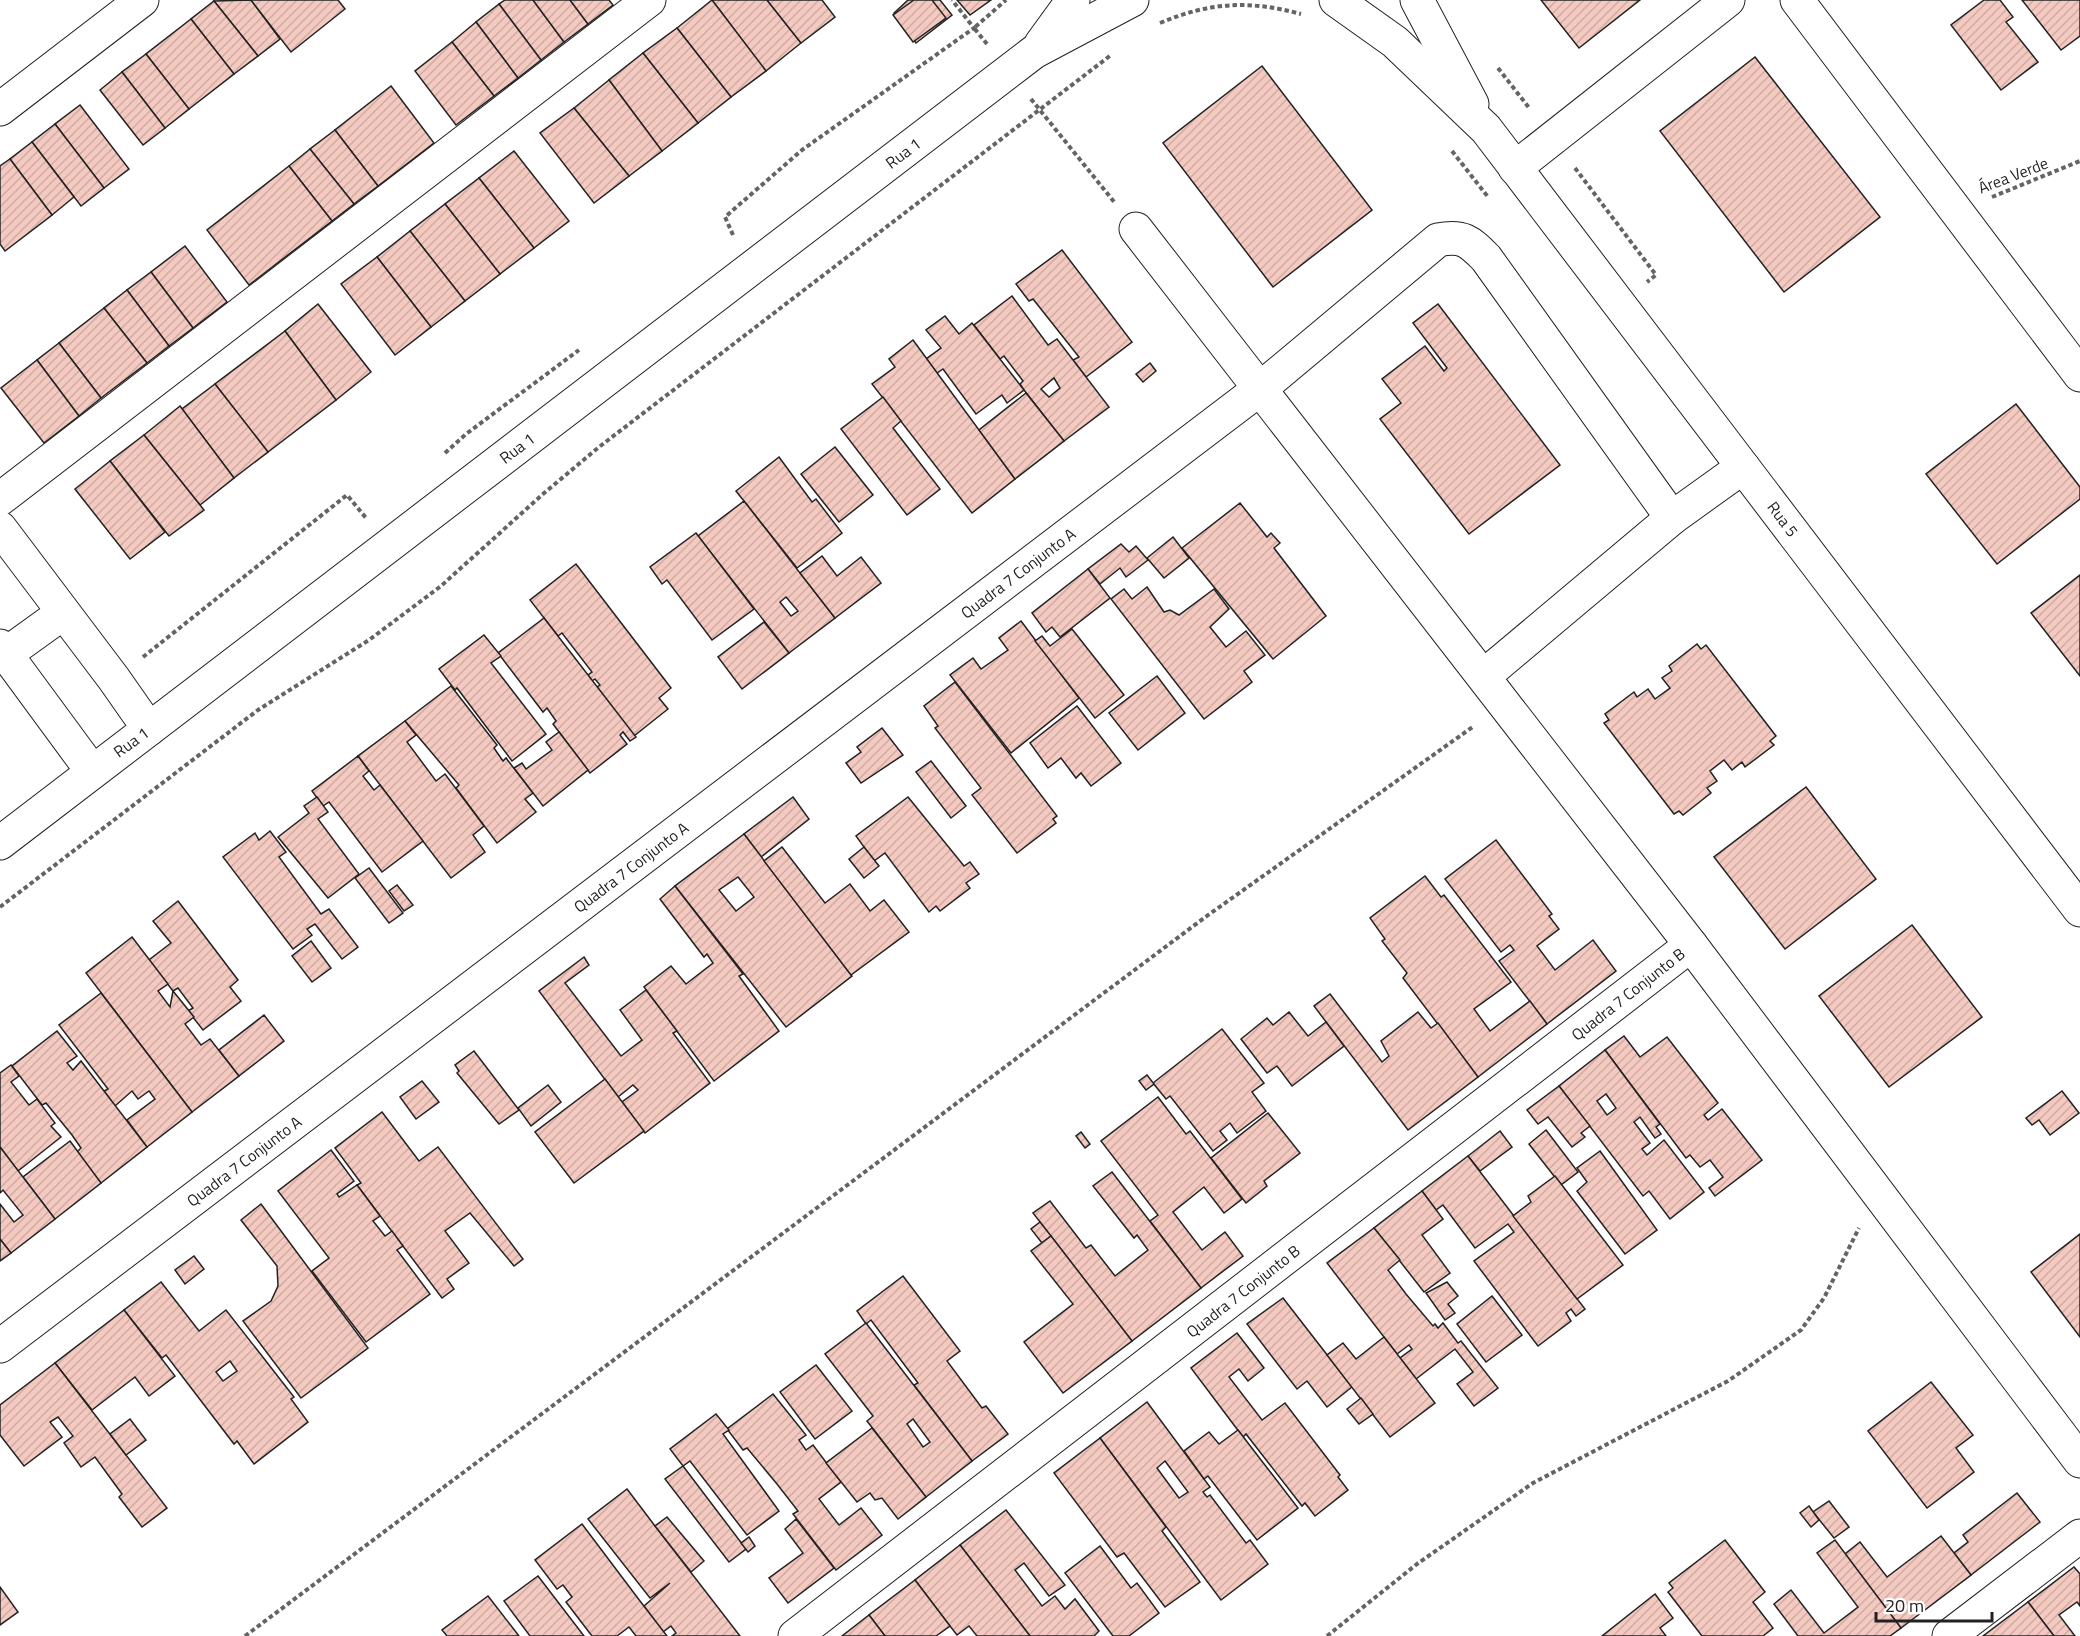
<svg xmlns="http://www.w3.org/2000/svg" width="2080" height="1636" viewBox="0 0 2080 1636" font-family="'Titillium Web',sans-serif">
<defs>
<pattern id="building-hatch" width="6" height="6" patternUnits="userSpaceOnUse" patternTransform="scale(1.5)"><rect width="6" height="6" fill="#f3c9c0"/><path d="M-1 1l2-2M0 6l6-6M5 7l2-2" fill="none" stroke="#d0aca5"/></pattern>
</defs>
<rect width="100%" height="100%" fill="#fff"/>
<!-- building -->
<g fill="url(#building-hatch)" stroke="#222" stroke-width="1.5" fill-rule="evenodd">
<path d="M251,0L280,39L258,56L214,1Z"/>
<path d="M251,0H338L345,9L291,52Z"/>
<path d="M505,0H533L564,42L541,60L499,4Z"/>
<path d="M533,0H570L588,24L564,42Z"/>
<path d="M570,0H609L613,5L588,24Z"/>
<path d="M712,0H767L801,43L766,71Z"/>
<path d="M712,0L766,71L731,97L677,28Z"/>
<path d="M767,0H822L835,17L801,43Z"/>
<path d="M908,0H940L952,15L916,43L894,13Z"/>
<path d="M914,0H932L946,18L913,42L893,15Z"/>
<path d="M957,0H991L970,15Z"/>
<path d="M1541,0H1640L1579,48Z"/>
<path d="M1984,0H2000L2013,17L2006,22L2038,62L2001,90L1951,25Z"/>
<path d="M2022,0H2080V36L2061,50Z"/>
<path d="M214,1L258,56L234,74L191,19Z"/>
<path d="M499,4L541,60L518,78L476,22Z"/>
<path d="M191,19L234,74L189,109L146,54Z"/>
<path d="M476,22L518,78L494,96L452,42Z"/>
<path d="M677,28L731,97L698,123L643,53Z"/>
<path d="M452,42L494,96L456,125L415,71Z"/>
<path d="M643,53L698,123L662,151L609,80Z"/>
<path d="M146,54L189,109L165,128L122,72Z"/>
<path d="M1755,57L1880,217L1784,292L1660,131Z"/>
<path d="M1262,66L1372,210L1273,287L1163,143Z"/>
<path d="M122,72L165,128L143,145L100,90Z"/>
<path d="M609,80L662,151L629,176L574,108Z"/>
<path d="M391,86L434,143L378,186L335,130Z"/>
<path d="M80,105L129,169L104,188L55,124Z"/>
<path d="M574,108L629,176L594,203L540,133Z"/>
<path d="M55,124L104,188L81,206L32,142Z"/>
<path d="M335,130L378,186L354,204L310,149Z"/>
<path d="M32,142L74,197L52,215L10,159Z"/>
<path d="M310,149L354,204L332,221L289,166Z"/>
<path d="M514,151L569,221L534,248L479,178Z"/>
<path d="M10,159L52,215L5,251L0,244V166Z"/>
<path d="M289,166L332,221L249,285L207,230Z"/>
<path d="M479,178L534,248L500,274L445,204Z"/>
<path d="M445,204L500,274L465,301L410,231Z"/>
<path d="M410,231L465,301L431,327L377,257Z"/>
<path d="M185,246L227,302L193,328L151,272Z"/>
<path d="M1062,250L1132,342L1086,377L1073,360L1079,357L1033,299L1029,301L1016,284Z"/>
<path d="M377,257L431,327L395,355L341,284Z"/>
<path d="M151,272L193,328L169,346L127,290Z"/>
<path d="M127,290L169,346L147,363L104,308Z"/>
<path d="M1012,296L1048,345L1057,339L1109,407L1064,441L1024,390L1020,384L1023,381L1004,356L1000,359L974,325ZM1054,378L1060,388L1049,397L1041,389Z"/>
<path d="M318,304L371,372L336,400L285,331Z"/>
<path d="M1438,304L1560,465L1469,534L1380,419L1401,403L1382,379L1425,346L1444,371L1447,368L1413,323Z"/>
<path d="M104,308L147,363L101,398L59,343Z"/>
<path d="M945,316L959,334L972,323L1024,390L1007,403L1002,395L976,414L943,369L937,373L926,359L941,348L926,330Z"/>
<path d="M285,331L336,400L268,452L215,384Z"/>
<path d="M913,340L1015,479L972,513L872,384L895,367L889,359Z"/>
<path d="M59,343L101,398L79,416L37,360Z"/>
<path d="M37,360L79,416L44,443L1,388Z"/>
<path d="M1150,363L1156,371L1143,382L1136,374Z"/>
<path d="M215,384L268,452L234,478L182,409Z"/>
<path d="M1026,393L1064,441L1015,479L979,430Z"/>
<path d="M883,397L901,421L893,428L940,489L907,515L841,429Z"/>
<path d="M2016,404L2080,487V499L1997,564L1926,474Z"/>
<path d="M180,406L234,478L200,505L144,435Z"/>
<path d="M144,435L204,510L169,536L110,461Z"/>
<path d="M835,447L873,495L839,522L801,474Z"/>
<path d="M779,457L812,502L816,499L842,533L797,568L736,491Z"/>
<path d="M110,461L165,532L130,559L75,489Z"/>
<path d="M744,501L835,618L789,653L698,536ZM786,597L798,611L791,616L780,602Z"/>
<path d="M1240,503L1267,537L1271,533L1280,543L1274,548L1326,616L1273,659L1182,548Z"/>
<path d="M696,533L754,609L712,640L667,580L662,584L650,567Z"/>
<path d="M1173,537L1189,558L1164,578L1147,558Z"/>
<path d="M1121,544L1129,552L1136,546L1148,560L1126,577L1120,568L1100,584L1088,569Z"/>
<path d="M822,556L837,576L861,557L881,583L835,618L800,573Z"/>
<path d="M576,564L671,688L659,698L668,709L634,736L597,687L600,685L595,679L592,681L588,675L592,672L562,633L558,636L530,600Z"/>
<path d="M1088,569L1110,598L1060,637L1052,627L1046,632L1032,613Z"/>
<path d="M2080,575V676L2031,613Z"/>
<path d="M1147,587L1164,612L1170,610L1179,615L1214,589L1229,609L1210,627L1226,647L1246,631L1265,655L1244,671L1252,682L1204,719L1111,599L1124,589L1132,599Z"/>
<path d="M544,618L636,737L630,741L623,732L620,735L627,744L590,773L553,724L556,721L547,708L543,712L498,653Z"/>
<path d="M1021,621L1079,698L1011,753L950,675L973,658L981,669L1008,650L999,638Z"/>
<path d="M764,622L789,653L742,689L718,657Z"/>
<path d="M1072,629L1124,695L1095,718L1035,641L1042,636L1050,646Z"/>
<path d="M484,635L501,656L491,663L546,734L512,761L457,688L455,690L439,669Z"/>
<path d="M1697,644L1701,649L1706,645L1776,736L1770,741L1774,745L1745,767L1742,762L1732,770L1724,760L1710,771L1717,781L1707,788L1711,793L1683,815L1679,811L1674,814L1604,723L1609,720L1605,714L1634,692L1637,697L1648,689L1655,699L1670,688L1662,678L1672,671L1669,666Z"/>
<path d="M1157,676L1185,713L1138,750L1109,713Z"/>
<path d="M955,682L1057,816L1053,819L1056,823L1017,853L972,795L981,788L935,728L938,726L924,706Z"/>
<path d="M451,686L497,745L494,748L503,761L506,758L533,793L525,799L536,812L497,843L456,788L459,785L405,721Z"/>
<path d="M1077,706L1121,763L1091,786L1081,773L1076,778L1061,758L1048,768L1030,743Z"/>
<path d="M405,721L416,735L407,742L436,781L445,774L484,826L473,835L485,852L451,878L358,756Z"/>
<path d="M882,728L903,755L861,783L846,763L861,752L857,747Z"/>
<path d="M559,732L588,770L543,806L514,768L522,763L526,769L552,750L546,742Z"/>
<path d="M358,756L369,771L363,776L374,790L380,785L423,841L382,872L329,802L323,806L312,791Z"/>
<path d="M931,761L966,806L951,818L916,772Z"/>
<path d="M1806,787L1876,879L1785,949L1714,857Z"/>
<path d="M317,797L328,812L318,819L359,874L328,898L278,837L309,813L304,806Z"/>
<path d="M793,797L809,819L761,857L744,834Z"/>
<path d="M908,797L964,866L970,862L979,874L966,883L970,888L940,911L936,906L929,912L885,853L874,861L856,836Z"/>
<path d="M270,831L286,852L279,857L321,914L329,909L358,947L342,959L315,924L307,929L312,935L293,949L223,857L255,833L259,840Z"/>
<path d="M744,834L852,976L786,1027L675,886ZM738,877L754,897L736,911L719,890Z"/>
<path d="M1496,840L1552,914L1549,916L1559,929L1537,946L1555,970L1593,940L1616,971L1547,1024L1499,961L1514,950L1510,945L1501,952L1445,879Z"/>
<path d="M782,847L825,903L850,884L870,911L884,900L909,932L851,975L764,861Z"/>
<path d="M864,847L879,866L864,878L849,859Z"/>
<path d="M369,868L403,913L389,923L355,878Z"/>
<path d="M1425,876L1441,897L1444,895L1511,982L1474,1009L1490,1031L1530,1001L1547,1024L1478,1077L1403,978L1407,973L1382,941L1385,939L1370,918Z"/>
<path d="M397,885L413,905L404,911L389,891Z"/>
<path d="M675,886L743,974L739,976L779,1031L714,1081L644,987L671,966L686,984L713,963L707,954L704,957L660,899Z"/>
<path d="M178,901L238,980L230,987L241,1001L203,1030L188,1011L193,1008L178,988L173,991L149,960L171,943L153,921Z"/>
<path d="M1912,925L1982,1017L1889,1087L1819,996Z"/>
<path d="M132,937L168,984L158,991L170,1007L173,991L194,1017L185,1024L201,1045L210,1039L239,1076L192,1112L86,973Z"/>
<path d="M311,941L331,968L312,982L292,956Z"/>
<path d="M584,957L589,965L565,983L621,1056L642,1040L620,1010L646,990L677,1031L673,1033L710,1083L645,1133L622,1102L638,1090L633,1085L618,1097L539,991Z"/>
<path d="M101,993L192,1112L147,1147L127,1120L155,1099L149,1091L138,1099L132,1091L115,1106L104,1091L108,1089L59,1025Z"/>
<path d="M1330,994L1382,1062L1389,1056L1381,1041L1418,1012L1431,1028L1438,1023L1478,1077L1408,1130L1314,1006Z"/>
<path d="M1289,1012L1308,1036L1326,1022L1344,1046L1292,1086L1277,1066L1267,1073L1241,1039L1267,1018L1273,1025Z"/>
<path d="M264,1015L284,1041L239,1076L219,1050Z"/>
<path d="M1222,1029L1264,1083L1252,1092L1266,1111L1237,1133L1230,1123L1220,1131L1227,1140L1213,1151L1170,1096L1166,1099L1153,1083Z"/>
<path d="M57,1031L77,1056L67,1063L73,1070L81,1061L147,1147L101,1183L77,1152L81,1148L72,1135L46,1103L42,1105L12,1066Z"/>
<path d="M1624,1036L1640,1057L1667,1037L1718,1103L1704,1115L1708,1120L1722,1109L1762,1160L1715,1196L1709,1188L1723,1177L1710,1160L1700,1167L1690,1155L1686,1158L1605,1050Z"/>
<path d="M1605,1050L1660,1124L1656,1127L1661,1134L1655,1138L1640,1117L1634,1122L1650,1143L1642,1149L1647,1155L1664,1140L1704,1192L1670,1219L1649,1191L1643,1196L1559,1086ZM1606,1094L1616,1108L1607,1115L1597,1101Z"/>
<path d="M474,1051L519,1110L499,1124L457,1073L459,1071L455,1065Z"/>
<path d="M11,1065L19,1076L11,1082L29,1105L37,1099L55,1123L51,1126L61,1137L18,1171L0,1147V1073Z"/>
<path d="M1147,1075L1154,1084L1146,1090L1139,1081Z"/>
<path d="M605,1079L644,1131L574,1183L535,1132Z"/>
<path d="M422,1081L439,1102L416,1119L400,1097Z"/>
<path d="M548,1085L561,1102L531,1126L518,1108Z"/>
<path d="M1559,1086L1590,1126L1581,1133L1585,1137L1572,1147L1548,1117L1538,1124L1527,1110Z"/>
<path d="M2062,1091L2079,1113L2050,1135L2039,1120L2032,1125L2026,1118Z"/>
<path d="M1158,1097L1186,1134L1190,1131L1242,1199L1224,1213L1204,1187L1173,1212L1202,1250L1225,1232L1243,1256L1201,1288L1150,1221L1158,1215L1101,1141Z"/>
<path d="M382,1112L419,1161L438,1147L523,1259L514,1266L470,1213L445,1231L469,1263L447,1279L454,1289L442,1298L357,1185L361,1183L335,1148Z"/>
<path d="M1268,1113L1300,1153L1264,1181L1267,1186L1246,1203L1211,1158Z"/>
<path d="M1546,1130L1578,1172L1561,1185L1529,1144Z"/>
<path d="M1500,1131L1512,1147L1480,1171L1468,1156Z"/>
<path d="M1081,1132L1090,1144L1085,1148L1076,1136Z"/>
<path d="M70,1141L101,1183L55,1219L23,1177Z"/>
<path d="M0,1147L55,1219L11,1253L0,1239V1204L14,1222L23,1215L3,1190L0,1193Z"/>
<path d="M331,1150L354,1181L337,1194L339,1197L357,1185L380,1216L373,1221L385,1236L392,1231L403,1246L397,1250L430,1294L366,1342L312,1271L329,1258L278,1191Z"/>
<path d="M1600,1151L1657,1230L1625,1254L1577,1191L1587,1182L1577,1168Z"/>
<path d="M1468,1156L1585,1309L1576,1316L1571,1309L1566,1313L1571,1321L1538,1346L1474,1261L1514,1232L1508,1224L1475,1248L1443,1205L1436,1210L1422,1191Z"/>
<path d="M1112,1172L1201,1288L1132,1341L1033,1213L1050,1201L1086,1248L1091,1245L1115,1276L1148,1250L1137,1235L1134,1238L1093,1186Z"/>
<path d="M1555,1176L1623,1265L1577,1299L1513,1216L1531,1202L1528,1196Z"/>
<path d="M1422,1191L1443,1219L1422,1235L1450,1273L1424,1292L1374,1228Z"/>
<path d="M261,1204L368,1348L301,1398L243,1321L271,1301L278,1286L277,1266L241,1220Z"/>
<path d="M1040,1222L1051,1236L1042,1243L1031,1229Z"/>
<path d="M1374,1228L1400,1260L1388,1270L1406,1294L1433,1326L1435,1324L1438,1328L1443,1323L1458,1343L1461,1341L1498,1388L1474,1406L1457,1384L1473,1372L1455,1349L1416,1379L1400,1358L1412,1349L1409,1345L1397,1354L1327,1263Z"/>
<path d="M2080,1234V1337L2031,1272Z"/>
<path d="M1051,1236L1132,1341L1063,1393L1024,1342L1073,1304L1031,1251Z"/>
<path d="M0,1239L11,1253L0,1261Z"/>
<path d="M194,1256L204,1269L185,1284L175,1270Z"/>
<path d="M903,1276L960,1351L947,1361L982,1408L986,1406L1008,1434L972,1461L914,1385L918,1383L871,1320L866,1324L857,1311Z"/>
<path d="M161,1282L199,1331L226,1310L294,1397L291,1399L308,1422L254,1464L237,1441L234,1444L166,1355L162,1358L124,1310ZM230,1361L237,1371L223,1381L216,1372Z"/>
<path d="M1447,1282L1458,1296L1448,1304L1455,1313L1445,1320L1426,1293Z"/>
<path d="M1492,1296L1522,1335L1486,1362L1457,1324Z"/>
<path d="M1283,1298L1352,1387L1327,1407L1307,1381L1297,1389L1247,1324Z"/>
<path d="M124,1310L175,1376L149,1396L135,1377L92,1410L55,1363Z"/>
<path d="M866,1323L972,1461L926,1497L867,1421L873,1416L825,1354ZM913,1419L930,1442L923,1447L907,1424Z"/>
<path d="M1237,1333L1264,1368L1248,1381L1239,1369L1229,1377L1262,1420L1285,1403L1340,1475L1338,1477L1348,1490L1315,1516L1305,1503L1302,1506L1246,1434L1243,1437L1191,1368Z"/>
<path d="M1384,1337L1435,1403L1390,1437L1327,1355L1343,1343L1356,1359Z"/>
<path d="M55,1363L167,1508L142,1527L119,1497L122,1494L95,1457L81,1467L64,1443L73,1436L58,1417L50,1422L62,1437L24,1466L0,1435V1405Z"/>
<path d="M816,1365L852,1411L815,1439L780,1392Z"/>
<path d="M1931,1382L1973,1435L1956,1448L1974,1472L1927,1508L1868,1431Z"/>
<path d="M773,1394L806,1435L799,1440L806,1450L813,1445L841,1482L819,1499L839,1525L861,1508L882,1535L836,1570L793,1514L798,1511L777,1484L747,1448L743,1450L727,1429Z"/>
<path d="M1361,1398L1373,1414L1359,1424L1347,1409Z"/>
<path d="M1147,1402L1210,1487L1203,1492L1207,1497L1210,1495L1246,1543L1250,1540L1268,1564L1221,1600L1100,1438ZM1165,1461L1188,1492L1179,1498L1157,1468Z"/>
<path d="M716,1414L729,1430L723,1434L779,1511L747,1535L690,1461L683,1466L670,1449Z"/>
<path d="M130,1419L146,1440L126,1455L110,1434Z"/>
<path d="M872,1428L926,1497L898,1519L882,1498L875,1500L870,1493L857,1502L826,1463Z"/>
<path d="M1238,1430L1298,1508L1257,1540L1208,1476L1204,1479L1184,1451L1209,1432L1219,1444Z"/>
<path d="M1100,1438L1166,1527L1162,1531L1200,1582L1165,1607L1124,1553L1117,1557L1054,1473Z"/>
<path d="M683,1466L746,1549L729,1562L665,1479Z"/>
<path d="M627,1489L655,1526L740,1636H672L676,1633L671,1626L663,1632L644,1606L670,1583L650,1598L588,1519Z"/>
<path d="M2017,1493L2040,1522L1971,1575L1954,1553L1968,1542L1963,1535Z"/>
<path d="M1829,1501L1849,1527L1834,1538L1813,1512Z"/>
<path d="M1809,1506L1819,1520L1811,1527L1800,1513Z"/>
<path d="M1006,1510L1065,1585L1049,1596L1024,1563L1015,1570L1042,1606L1055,1596L1065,1609L1075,1599L1099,1631L1094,1636H1030L960,1545Z"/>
<path d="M667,1517L704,1561L691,1572L655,1526Z"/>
<path d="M796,1519L834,1568L788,1603L769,1578L803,1553L785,1529Z"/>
<path d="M582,1524L640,1601L667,1636H636L629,1627L617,1636H592L566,1602L572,1597L563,1585L557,1589L535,1560Z"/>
<path d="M1941,1536L1971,1575L1901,1628L1845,1554L1860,1542L1887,1577Z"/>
<path d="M749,1537L755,1546L748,1552L741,1543Z"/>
<path d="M1725,1540L1765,1592L1753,1602L1773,1628L1763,1636H1702L1668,1592L1673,1588L1669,1583Z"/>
<path d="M1835,1540L1901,1628L1890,1636H1798L1774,1604L1791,1590L1824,1633L1858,1607L1817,1553Z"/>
<path d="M960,1545L1030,1636H977L969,1626L957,1635L950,1626L915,1580Z"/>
<path d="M1100,1546L1131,1588L1137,1583L1159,1613L1129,1636H1113L1065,1573Z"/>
<path d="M2074,1567L2080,1574V1606L2077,1602L2059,1615L2075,1636H2054L2028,1602Z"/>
<path d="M538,1576L584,1636H530L504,1601Z"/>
<path d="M915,1580L950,1626L936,1636H885L869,1615Z"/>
<path d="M0,1587L18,1612L0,1625Z"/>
<path d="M1655,1594L1673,1618L1660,1628L1666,1636H1602Z"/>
<path d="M488,1596L519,1636H447L442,1630Z"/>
<path d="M2028,1602L2054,1636H1983Z"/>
<path d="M869,1615L885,1636H842Z"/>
</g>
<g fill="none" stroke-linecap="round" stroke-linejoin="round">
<defs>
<g id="minor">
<path d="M1336,0L1395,42L1486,129L2080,910"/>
<path d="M1417,0L1472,104"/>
<path d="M1797,0L2080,375"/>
<path d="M1041,44L1073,0"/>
<path d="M0,109L142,0"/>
<path d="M1515,168L1728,0"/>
<path d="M1136,229L1691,945L2080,1461"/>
<path d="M0,499L649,0"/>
<path d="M0,528L114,679L149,729"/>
<path d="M0,646L92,771"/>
<path d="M6,654L63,613"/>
<path d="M1484,676L1672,518L1743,467"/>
<path d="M0,843L1034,52L1132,0"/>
<path d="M0,1346L1261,388L1438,240C1463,235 1469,241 1486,258L1672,518"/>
<path d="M795,1636L1691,945"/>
<path d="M1949,1636L2080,1536"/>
</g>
</defs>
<!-- minor casing -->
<use href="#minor" stroke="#222" stroke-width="35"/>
<!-- path -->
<g stroke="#646464" stroke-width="4" stroke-dasharray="4.5 3" stroke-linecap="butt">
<path d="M1160,23C1210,2 1249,0 1301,14"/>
<path d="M987,44L974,28L1006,0"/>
<path d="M1498,68L1530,109"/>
<path d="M1031,99L1115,203"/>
<path d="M1452,151L1488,197"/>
<path d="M1575,168L1656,275L1647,282"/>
<path d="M1992,197L2080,161"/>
<path d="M733,235L725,217L802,150L974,28L952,0"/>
<path d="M445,453L466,434L579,350"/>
<path d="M143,657L347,495L366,518"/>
<path d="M0,907L258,710L369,640L441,586L543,494L599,447L1111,55"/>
<path d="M245,1636L1204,918L1474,726"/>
<path d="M1327,1636L1417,1564L1533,1483L1728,1381L1801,1330L1824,1298L1859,1228"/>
</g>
<!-- minor -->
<use href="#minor" stroke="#fff" stroke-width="33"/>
</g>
<g text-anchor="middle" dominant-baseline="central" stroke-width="4.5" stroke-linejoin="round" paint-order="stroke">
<!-- street labels -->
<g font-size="16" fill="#222" stroke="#fff">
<text transform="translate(903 153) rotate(-37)">Rua 1</text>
<text transform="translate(2013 175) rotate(-21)">Área Verde</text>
<text transform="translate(517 448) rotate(-37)">Rua 1</text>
<text transform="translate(1783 519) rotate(53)">Rua 5</text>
<text transform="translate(1018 573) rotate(-37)">Quadra 7 Conjunto A</text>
<text transform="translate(131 742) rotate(-36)">Rua 1</text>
<text transform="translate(631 867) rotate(-37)">Quadra 7 Conjunto A</text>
<text transform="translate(1628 994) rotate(-38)">Quadra 7 Conjunto B</text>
<text transform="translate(244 1161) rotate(-37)">Quadra 7 Conjunto A</text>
<text transform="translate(1243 1291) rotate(-38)">Quadra 7 Conjunto B</text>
</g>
</g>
<!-- scale -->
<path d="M1876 1612v9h116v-9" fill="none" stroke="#222222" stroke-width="3"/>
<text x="1885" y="1612" font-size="18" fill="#222222" stroke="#ffffff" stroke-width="4.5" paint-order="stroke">20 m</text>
</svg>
